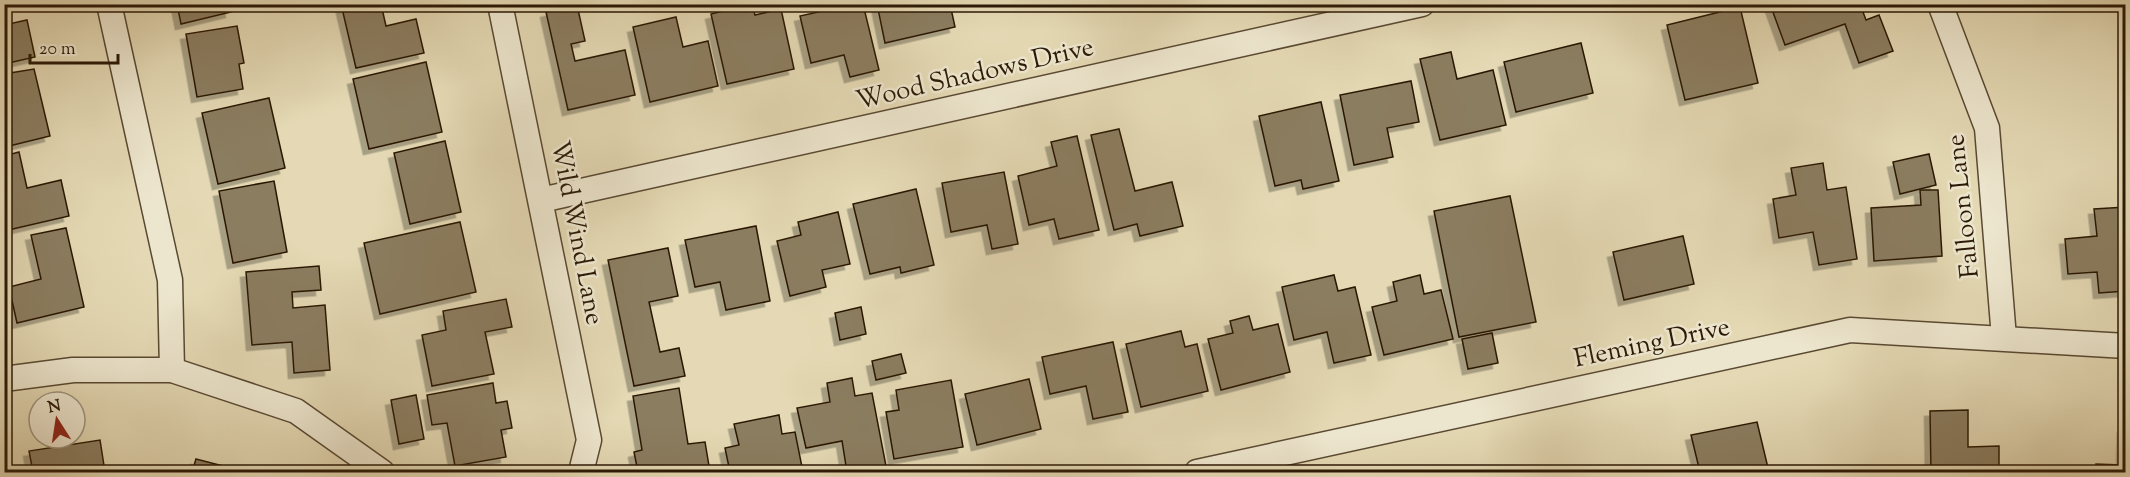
<svg xmlns="http://www.w3.org/2000/svg" width="2130" height="477" viewBox="0 0 2130 477" font-family="'Sorts Mill Goudy',serif">
<defs>
<filter id="shadow"><feDropShadow dx="-5.5" dy="5.5" stdDeviation="0" flood-color="#0004"/></filter>
</defs>
<rect width="100%" height="100%" fill="#e4d9b4"/>
<filter id="stains"><feTurbulence type="fractalNoise" baseFrequency=".00333" numOctaves="4"/><feColorMatrix values="0 0 0 0 .2 0 0 0 0 .09 0 0 0 0 .02 0 0 0 .5 -.17"/></filter>
<radialGradient id="worn" r=".72"><stop offset=".6" stop-color="#630" stop-opacity="0"/><stop offset="1" stop-color="#630" stop-opacity=".3"/></radialGradient>
<!-- building -->
<g fill="#8b7d60" stroke="#2b1906" stroke-width="1.5" filter="url(#shadow)">
<path d="M177,4H229L231,12L181,24Z"/>
<path d="M341,4H381L386,26L416,19L424,53L356,68Z"/>
<path d="M752,4L755,15L781,9L794,69L727,84L711,14Z"/>
<path d="M822,4H863L879,70L850,77L844,55L811,63L800,16L823,11Z"/>
<path d="M877,4H950L955,27L885,43Z"/>
<path d="M1770,4H1860L1866,20L1879,15L1893,51L1859,63L1845,24L1785,45Z"/>
<path d="M577,5L585,41L571,44L575,61L625,50L635,95L568,110L546,12Z"/>
<path d="M1740,7L1758,83L1685,100L1667,25Z"/>
<path d="M676,17L683,47L708,41L718,86L650,102L633,27Z"/>
<path d="M27,20L35,57L4,64V25Z"/>
<path d="M237,26L244,63L239,64L243,89L197,97L186,34Z"/>
<path d="M1581,43L1593,93L1516,112L1504,62Z"/>
<path d="M1451,52L1457,79L1493,70L1506,125L1440,140L1420,59Z"/>
<path d="M426,62L442,132L369,149L353,79Z"/>
<path d="M34,69L50,136L5,147L4,74Z"/>
<path d="M1411,81L1419,122L1387,128L1393,157L1354,165L1340,95Z"/>
<path d="M269,98L285,168L218,184L202,113Z"/>
<path d="M1321,102L1339,181L1303,189L1301,180L1275,186L1259,116Z"/>
<path d="M1119,129L1135,191L1172,182L1183,226L1140,236L1137,224L1114,230L1091,135Z"/>
<path d="M1077,136L1099,230L1059,239L1054,219L1029,225L1018,176L1057,166L1051,142Z"/>
<path d="M445,141L461,212L410,224L394,153Z"/>
<path d="M19,152L27,188L61,180L69,216L4,231V156Z"/>
<path d="M1929,154L1936,185L1900,194L1893,162Z"/>
<path d="M1823,163L1827,190L1846,187L1857,259L1819,265L1813,232L1779,238L1773,199L1796,195L1791,168Z"/>
<path d="M1004,172L1018,244L992,249L987,225L951,232L942,183Z"/>
<path d="M274,181L287,252L233,263L219,191Z"/>
<path d="M916,189L934,265L901,273L900,267L870,274L853,204Z"/>
<path d="M1920,190H1938L1942,256L1874,261L1871,208L1921,205Z"/>
<path d="M1510,196L1536,322L1459,337L1434,211Z"/>
<path d="M2126,207V291L2099,293L2097,272L2068,274L2065,239L2097,236L2094,209Z"/>
<path d="M838,212L850,264L822,270L826,287L790,296L777,241L801,235L798,222Z"/>
<path d="M460,222L476,292L380,314L364,243Z"/>
<path d="M756,226L770,301L726,310L720,282L695,287L685,240Z"/>
<path d="M66,228L84,307L17,323L9,287L41,279L31,235Z"/>
<path d="M1683,236L1694,284L1624,300L1613,252Z"/>
<path d="M668,248L678,296L649,302L660,352L679,348L685,376L634,386L608,260Z"/>
<path d="M319,266L321,290L292,292L293,308L325,305L330,370L294,373L292,342L252,345L246,272Z"/>
<path d="M1334,275L1338,291L1355,287L1371,355L1334,363L1327,332L1294,340L1282,287Z"/>
<path d="M1420,275L1424,294L1441,290L1453,339L1384,355L1372,307L1397,301L1393,282Z"/>
<path d="M506,299L512,327L485,332L494,374L432,386L422,335L446,330L443,311Z"/>
<path d="M861,307L866,334L840,340L835,313Z"/>
<path d="M1249,316L1253,330L1278,324L1290,372L1221,390L1208,339L1233,333L1230,321Z"/>
<path d="M1181,331L1185,347L1197,344L1208,391L1141,407L1126,344Z"/>
<path d="M1492,333L1498,363L1468,369L1462,339Z"/>
<path d="M1113,342L1128,412L1093,419L1086,386L1050,394L1042,357Z"/>
<path d="M901,354L906,373L876,380L872,361Z"/>
<path d="M852,378L855,396L872,393L886,466L847,472L842,441L806,448L797,408L830,402L827,383Z"/>
<path d="M1029,379L1041,429L977,445L965,394Z"/>
<path d="M951,380L963,447L894,459L886,412L899,410L896,390Z"/>
<path d="M493,383L496,403L507,401L512,428L501,430L506,457L455,466L447,423L432,425L427,395Z"/>
<path d="M679,388L688,444L705,442L710,472H638L634,452L642,450L633,396Z"/>
<path d="M416,395L424,439L399,444L391,400Z"/>
<path d="M1968,410V447L1999,446V472H1931L1930,411Z"/>
<path d="M779,415L782,434L795,432L803,472H730L725,448L739,445L734,424Z"/>
<path d="M1757,422L1769,472H1700L1691,435Z"/>
<path d="M2123,427H2126V472H2096V464L2122,465Z"/>
<path d="M100,440L105,472H33L29,451Z"/>
<path d="M196,459L231,468L229,472H192Z"/>
</g>
<g fill="none" stroke-linecap="round" stroke-linejoin="round">
<defs>
<g id="minor">
<path d="M109,4L170,280L172,370"/>
<path d="M500,4L589,440L581,472"/>
<path d="M1940,4L1987,128L2004,338"/>
<path d="M541,200L1422,4"/>
<path d="M4,379L73,370H172L296,411L382,472"/>
<path d="M1197,472L1850,330L2126,346"/>
</g>
</defs>
<!-- minor casing -->
<use href="#minor" stroke="#594932" stroke-width="27"/>
<!-- minor -->
<use href="#minor" stroke="#ede6ce" stroke-width="24"/>
</g>
<g text-anchor="middle" dominant-baseline="central" stroke-width="5" stroke-linejoin="round" paint-order="stroke">
<!-- street labels -->
<g font-size="26" fill="#2b1906" stroke="#ede6ce">
<text transform="translate(975 75) rotate(-13)">Wood Shadows Drive</text>
<text transform="translate(1964 206) rotate(-96)">Falloon Lane</text>
<text transform="translate(576 233) rotate(79)">Wild Wind Lane</text>
<text transform="translate(1652 344) rotate(-12)">Fleming Drive</text>
</g>
</g>
<!-- margin -->
<rect width="2130" height="477" fill="none" stroke="#e4d9b4" stroke-width="24"/>
<rect x="6" y="6" width="2118" height="465" fill="none" stroke="#2b1906" stroke-width="3"/>
<rect x="12" y="12" width="2106" height="453" fill="none" stroke="#2b1906" stroke-width="1.5"/>
<!-- north arrow -->
<g transform="translate(57 420) rotate(348)"><circle r="28" fill="#ede6ce" stroke="#9f947e" stroke-width="1.5"/>
<path d="M0-4.5L10 22L0 15L-10 22Z" fill="#8f2418"/>
<text y="-9" font-size="16" font-weight="bold" text-anchor="middle" fill="#2b1906">N</text>
</g>
<!-- scale -->
<path d="M30 54v9h88v-9" fill="none" stroke="#2b1906" stroke-width="3"/>
<text x="39" y="54" font-size="18" fill="#2b1906" stroke="#ede6ce" stroke-width="4.5" paint-order="stroke">20 m</text>
<rect width="100%" height="100%" filter="url(#stains)"/>
<rect width="100%" height="100%" fill="url(#worn)"/>
</svg>
